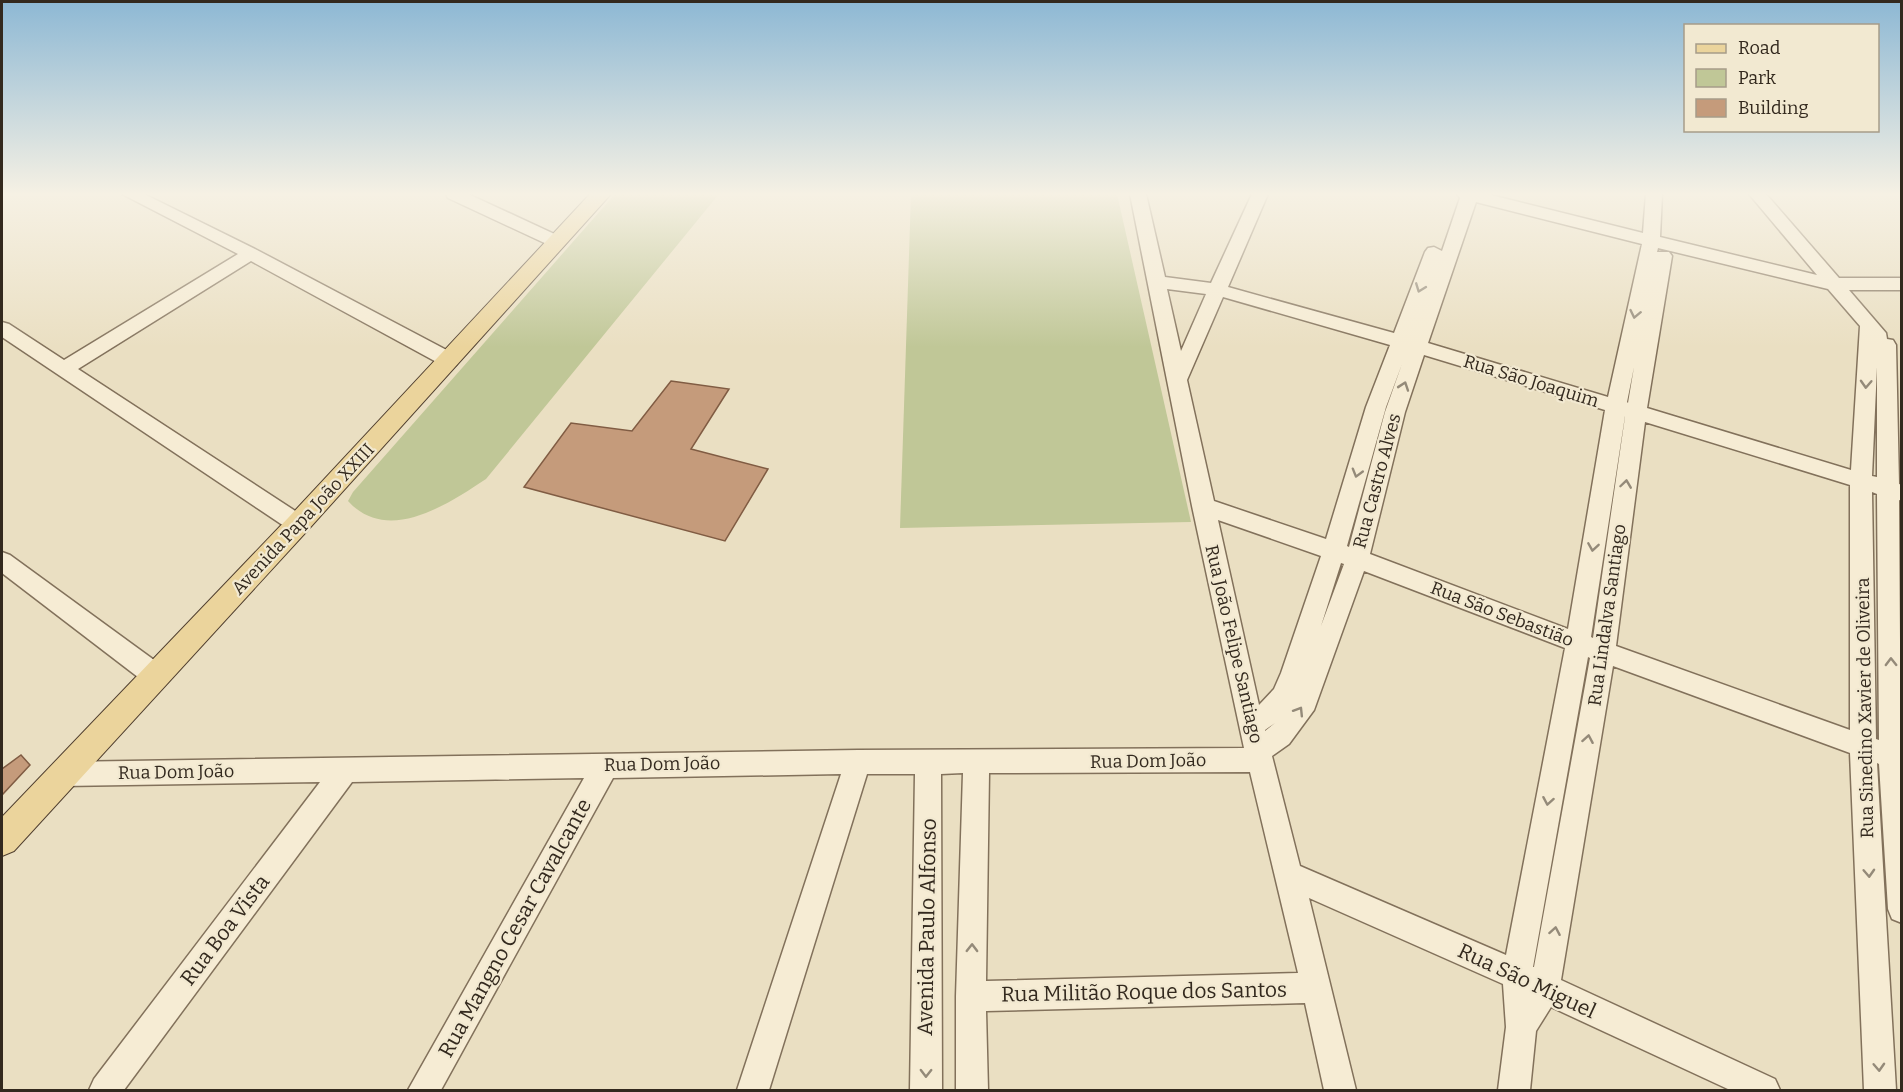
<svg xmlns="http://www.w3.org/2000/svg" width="1903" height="1092" viewBox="0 0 1903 1092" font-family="Bitter,serif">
<rect width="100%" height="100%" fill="#eadfc2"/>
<!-- green -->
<g fill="#c0c797">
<path d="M615,194H719L486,479C448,504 388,545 348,501L353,492Z"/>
<path d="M911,194H1117L1191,522L900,528Z"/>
</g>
<!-- building -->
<g fill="#c59b7b" stroke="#805c43" stroke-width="1.5">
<path d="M671,381L729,389L691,449L768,469L725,541L524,487L571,423L632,431Z"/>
<path d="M21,755L30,765L2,795V769Z"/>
</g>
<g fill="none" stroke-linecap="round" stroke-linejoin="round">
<defs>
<g id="minor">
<path d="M122,194H144L257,250L456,355L459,360L456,365L449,367L442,365L251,261L78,369L306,518L309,524L306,530L298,533L290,530L2,337V322L9,324L64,360L238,254Z"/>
<path d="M446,194H468L563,238L566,242L563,246H551L448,198Z"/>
<path d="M1130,194H1146L1165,277L1211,283L1252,194H1268L1228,287L1394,333L1425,252L1428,248L1434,247L1442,251L1460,198L1457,194H1487L1643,233L1646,194H1662L1660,237L1817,275L1749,194H1766L1839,278H1902V290H1849L1886,333L1887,339L1893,340L1896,345L1899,484L1902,485V501L1899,500L1902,923L1892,919L1888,909L1879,764L1877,763L1896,1090H1864L1850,753L1613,666L1561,980L1775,1079L1780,1090H1730L1551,1007L1536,1031L1530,1090H1498L1506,1027L1503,984L1309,898L1356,1090H1324L1305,1003L986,1011L988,1090H956V996L963,773L941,774L942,1090H910L915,774H867L769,1090H737L841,774L613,778L441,1090H408L584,778L352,782L124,1090H89L94,1079L320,782L63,786L54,783L50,774L54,765L63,762L858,750L1244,748L1192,506ZM1476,202L1642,244L1608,397L1428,343ZM1658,248L1828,289L1860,326L1851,470L1647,408L1672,256L1669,252H1657ZM1167,289L1206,294L1181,351ZM1223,297L1390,345L1366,407L1326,539L1214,501L1187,380ZM1424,355L1605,410L1568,629L1370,554L1405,412ZM1402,364L1385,412L1349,547L1347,546L1386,407ZM1634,367L1628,403L1627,402ZM1877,367V477L1872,476ZM1625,416V417L1593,638L1591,637ZM1645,422L1850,485V730L1616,646ZM1872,492L1877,494L1879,740L1876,739ZM1218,520L1321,556L1281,673L1274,689L1259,705ZM1341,563L1344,564L1321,626ZM1364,571L1565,648L1506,955L1300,866L1272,756L1289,744L1314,710ZM1588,657L1590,658L1534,967H1533ZM1275,723L1265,731V730ZM1250,772L1298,973L986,981L989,773Z"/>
<path d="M2,552L10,555L165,668L168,676L165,684L156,687L147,684L2,573Z"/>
</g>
<path id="major" d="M590,194H611L307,531L14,851L2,856V817L289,517Z"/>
</defs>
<!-- minor casing -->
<use href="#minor" stroke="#82715b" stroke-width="3"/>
<!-- major casing -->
<use href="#major" stroke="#503f2f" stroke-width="2"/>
<!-- minor -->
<use href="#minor" fill="#f6ecd4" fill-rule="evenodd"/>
<!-- major -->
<use href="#major" fill="#ebd49c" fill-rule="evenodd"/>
</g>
<!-- one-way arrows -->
<defs><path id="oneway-chevron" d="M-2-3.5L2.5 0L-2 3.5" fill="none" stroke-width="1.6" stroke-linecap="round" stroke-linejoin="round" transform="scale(1.5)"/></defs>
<g stroke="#948a79">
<use href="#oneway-chevron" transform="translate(1420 288) rotate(111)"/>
<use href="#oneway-chevron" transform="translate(1635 314) rotate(102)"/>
<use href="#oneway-chevron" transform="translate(1866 384) rotate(93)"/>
<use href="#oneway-chevron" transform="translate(1404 386) rotate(-71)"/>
<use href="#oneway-chevron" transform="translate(1357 473) rotate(106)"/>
<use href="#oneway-chevron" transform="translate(1626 484) rotate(-82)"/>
<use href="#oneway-chevron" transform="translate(1593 547) rotate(99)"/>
<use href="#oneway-chevron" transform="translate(1891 662) rotate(-91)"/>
<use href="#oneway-chevron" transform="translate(1299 711) rotate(-58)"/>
<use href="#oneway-chevron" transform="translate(1588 739) rotate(-80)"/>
<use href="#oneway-chevron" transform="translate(1548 801) rotate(100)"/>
<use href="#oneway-chevron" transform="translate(1869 873) rotate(87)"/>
<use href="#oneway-chevron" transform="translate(1555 931) rotate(-80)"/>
<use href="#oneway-chevron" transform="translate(972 948) rotate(-89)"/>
<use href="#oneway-chevron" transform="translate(1879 1067) rotate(87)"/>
<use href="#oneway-chevron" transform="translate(926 1073) rotate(91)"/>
</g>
<!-- sky -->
<linearGradient id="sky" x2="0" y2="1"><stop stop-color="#8db8d4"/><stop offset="0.56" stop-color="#f6f1e4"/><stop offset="1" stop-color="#f6f1e4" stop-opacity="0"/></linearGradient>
<rect width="1903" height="347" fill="url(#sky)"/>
<g text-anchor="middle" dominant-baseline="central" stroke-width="4.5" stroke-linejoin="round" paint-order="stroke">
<!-- street labels -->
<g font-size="18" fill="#33291e" stroke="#f2e9d1">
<text transform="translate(1531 381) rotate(17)">Rua São Joaquim</text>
<text transform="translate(1377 481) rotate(-75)">Rua Castro Alves</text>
<text transform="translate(303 519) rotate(-47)">Avenida Papa João XXIII</text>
<text transform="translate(1502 614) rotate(21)">Rua São Sebastião</text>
<text transform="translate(1607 615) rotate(-82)">Rua Lindalva Santiago</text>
<text transform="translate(1234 644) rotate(77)">Rua João Felipe Santiago</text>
<text transform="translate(1865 708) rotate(-91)">Rua Sinedino Xavier de Oliveira</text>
<text transform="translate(1148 761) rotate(-1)">Rua Dom João</text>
<text transform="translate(662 764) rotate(-1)">Rua Dom João</text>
<text transform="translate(176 772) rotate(-1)">Rua Dom João</text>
</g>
<!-- near-street labels -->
<g font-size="21" fill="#33291e" stroke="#f2e9d1">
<text transform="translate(927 927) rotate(-89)">Avenida Paulo Alfonso</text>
<text transform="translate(515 928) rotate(-61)">Rua Mangno Cesar Cavalcante</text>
<text transform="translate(225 930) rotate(-53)">Rua Boa Vista</text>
<text transform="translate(1527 981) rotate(25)">Rua São Miguel</text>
<text transform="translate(1144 992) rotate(-1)">Rua Militão Roque dos Santos</text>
</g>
</g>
<!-- border -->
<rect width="1903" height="1092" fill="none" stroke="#33291e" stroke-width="6"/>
<!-- legend -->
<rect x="1684" y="24" width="195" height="108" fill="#f2e9d1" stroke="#a69c89" stroke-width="1.5"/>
<rect x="1696" y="44" width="30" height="9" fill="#ebd49c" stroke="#a69c89" stroke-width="1.5"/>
<text x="1738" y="54" font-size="18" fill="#33291e">Road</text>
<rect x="1696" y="69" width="30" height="18" fill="#c0c797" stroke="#a69c89" stroke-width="1.5"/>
<text x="1738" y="84" font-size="18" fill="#33291e">Park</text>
<rect x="1696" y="99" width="30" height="18" fill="#c59b7b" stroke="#a69c89" stroke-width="1.5"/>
<text x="1738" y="114" font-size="18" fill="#33291e">Building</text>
</svg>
